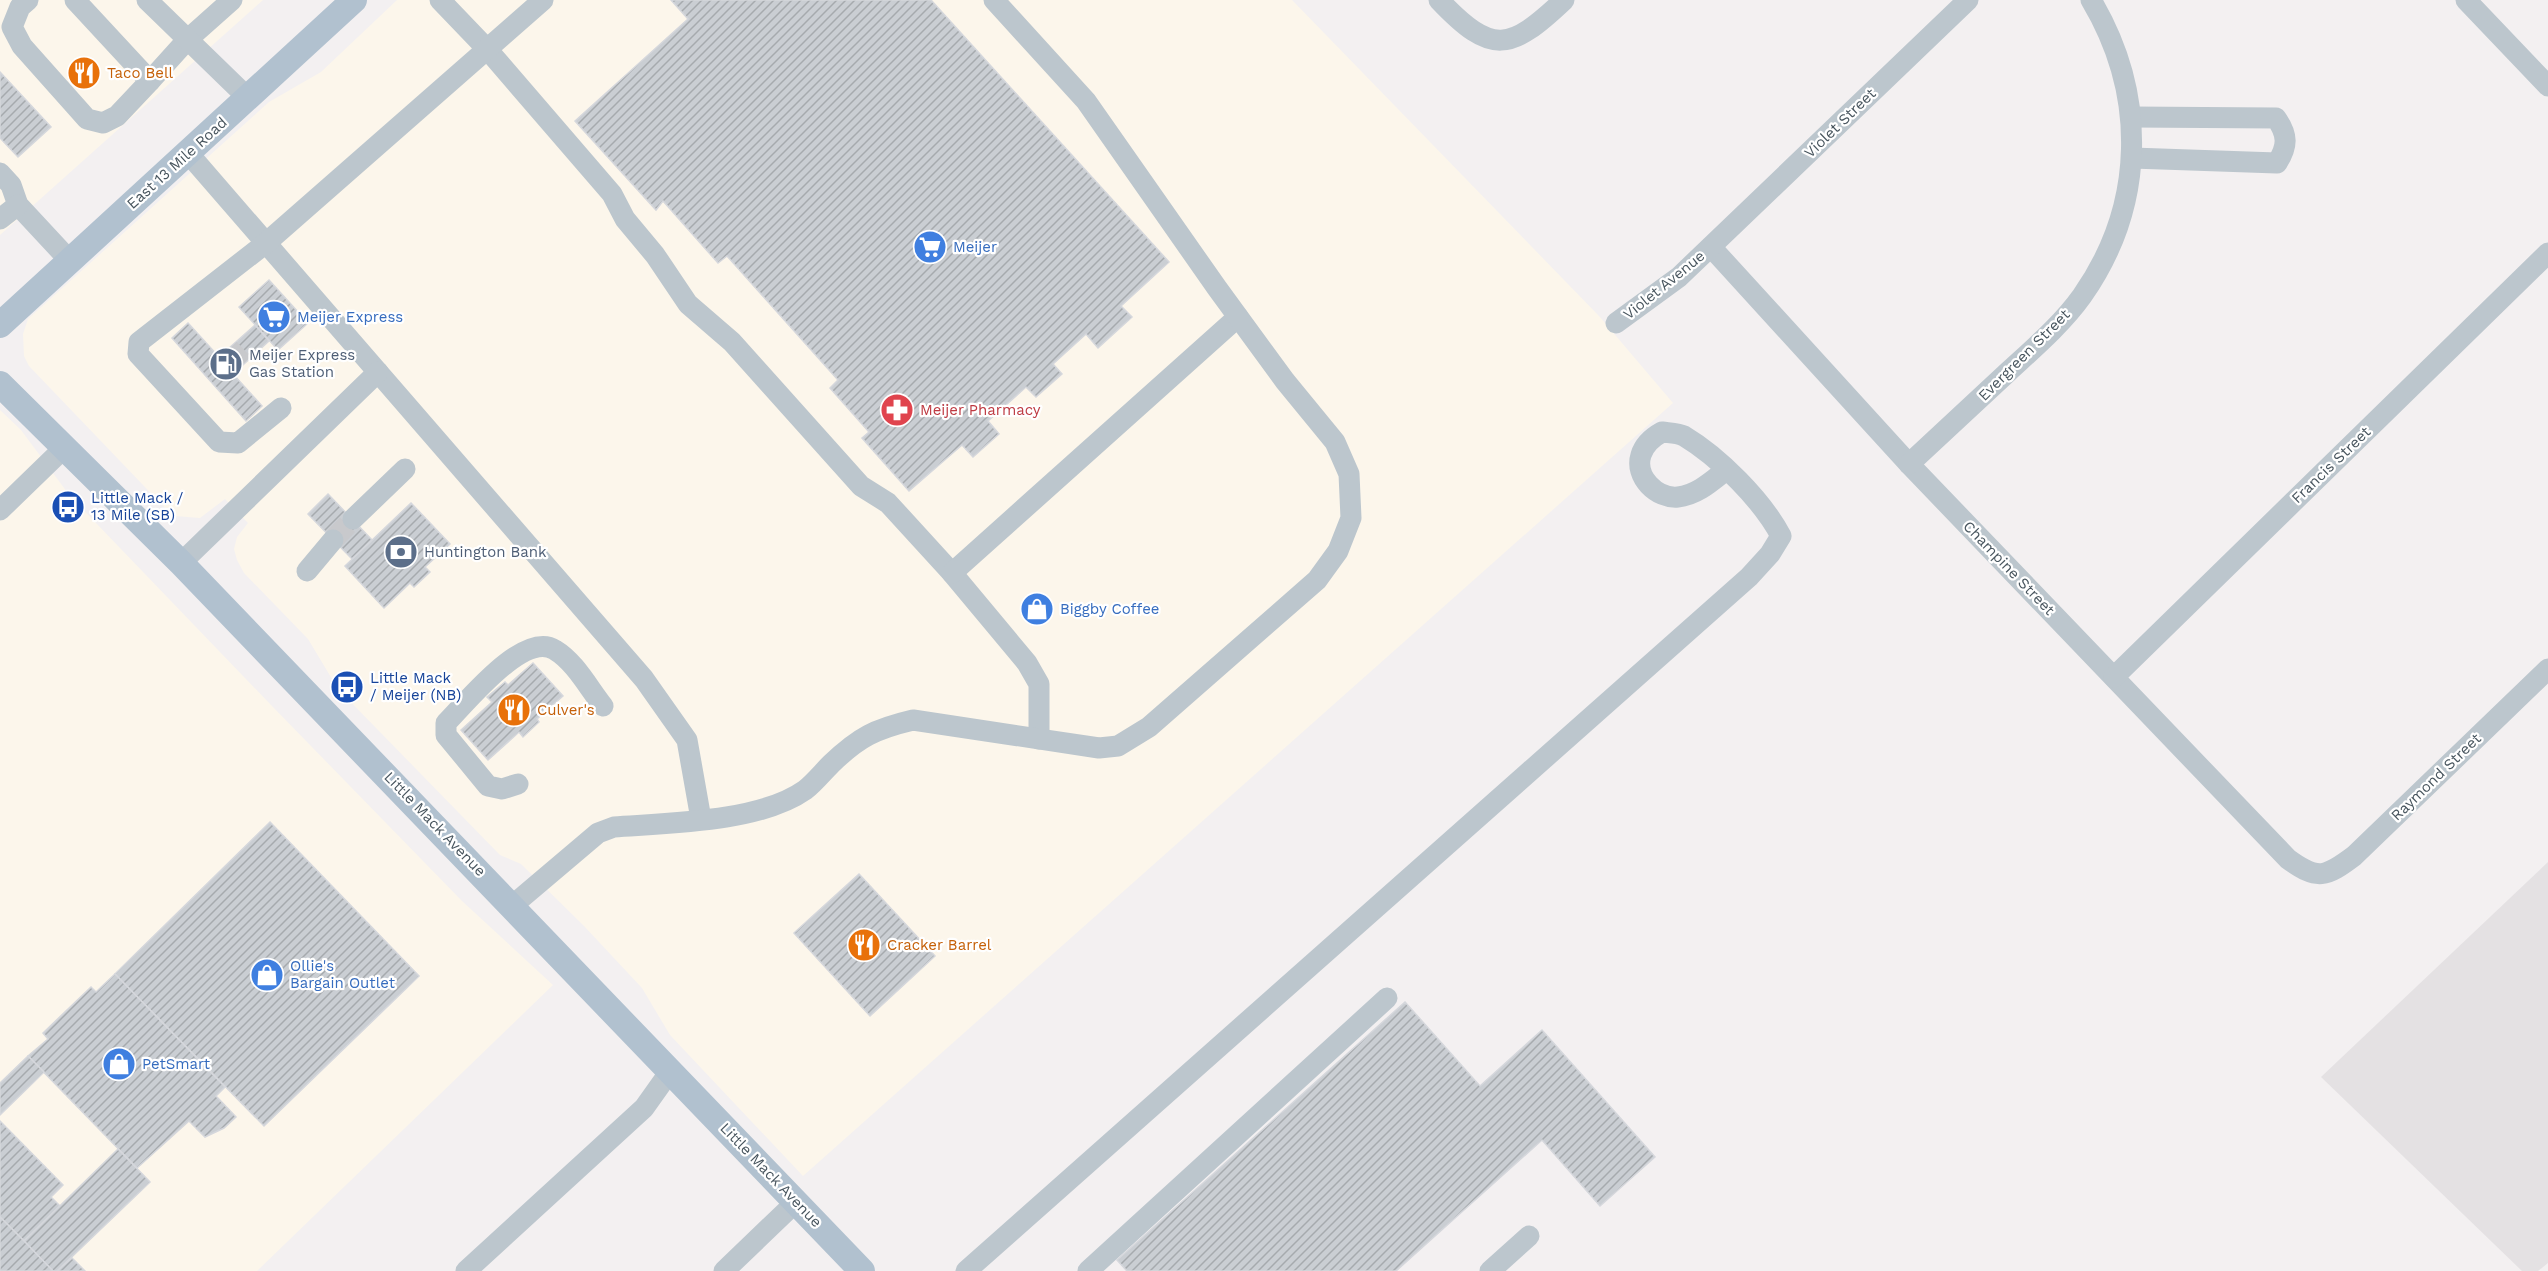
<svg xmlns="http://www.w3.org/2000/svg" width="2548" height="1271" viewBox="0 0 2548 1271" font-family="'Work Sans',sans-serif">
<defs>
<pattern id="building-hatch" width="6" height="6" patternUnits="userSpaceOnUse" patternTransform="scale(1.5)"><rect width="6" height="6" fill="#caced3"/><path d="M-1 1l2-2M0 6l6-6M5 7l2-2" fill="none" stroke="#a6aaae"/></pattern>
</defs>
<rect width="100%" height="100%" fill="#f3f0f1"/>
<!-- commercial -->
<g fill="#fcf6eb">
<path d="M0,0H263L0,235Z"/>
<path d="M397,0H1292L1599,316L1673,403L803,1176L670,1035L642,988L584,926L521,864L500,855L338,689L308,639L244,573L237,560L234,549L237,537L248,523L225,499L200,518L175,516L167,510L29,366L24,356L23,334L28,319L269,102L321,72Z"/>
<path d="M0,410L21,430L70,496L271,705L462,901L553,985L257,1271H0Z"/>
</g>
<!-- education -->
<path fill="#e4e1e3" d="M2548,862V1263L2538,1271H2522L2321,1077Z"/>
<!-- building -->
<g fill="url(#building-hatch)" stroke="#d5d7dc" stroke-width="1.5">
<path d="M671,0H931L1169,262L1121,306L1132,317L1098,348L1086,334L1053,364L1062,374L1036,397L1026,387L988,421L999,434L973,457L962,445L909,491L862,438L869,432L830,388L838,380L727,256L718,263L663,201L656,210L575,121L688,19Z"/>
<path d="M0,72L51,127L18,157L0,138Z"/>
<path d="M269,280L308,323L278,350L239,307Z"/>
<path d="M188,323L219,357L255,325L269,341L233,374L262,406L246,421L172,338Z"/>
<path d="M328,494L372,540L352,559L308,514Z"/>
<path d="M411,503L450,544L425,567L430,572L414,587L410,583L384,608L345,566Z"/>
<path d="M533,663L563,696L537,719L539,722L523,737L519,732L488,760L461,730L492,702L487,697L505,682L508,685Z"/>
<path d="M270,822L419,976L264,1126L115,974Z"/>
<path d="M859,874L935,956L870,1016L794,933Z"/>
<path d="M115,974L225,1087L216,1096L236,1117L224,1128L205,1137L189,1121L137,1168L28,1056L48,1039L43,1033L91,987L96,992Z"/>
<path d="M1405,1002L1480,1086L1542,1030L1655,1157L1600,1206L1542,1140L1396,1271H1127L1117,1260Z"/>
<path d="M28,1056L44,1072L0,1115V1083Z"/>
<path d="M0,1121L63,1185L51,1197L60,1206L24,1241L0,1217Z"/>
<path d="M118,1149L150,1182L57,1271H53L24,1241Z"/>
<path d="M0,1217L24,1241L53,1271H0Z"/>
<path d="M72,1258L85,1271H57Z"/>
</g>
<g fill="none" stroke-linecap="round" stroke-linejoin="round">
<!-- minor-tunnel -->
<g stroke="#c8c9cc" stroke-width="21" stroke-dasharray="21 10" stroke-linecap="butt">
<path d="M229,349L243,364"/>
<path d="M333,540L353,519"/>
</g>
<!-- minor -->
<g stroke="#bcc6cd" stroke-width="21">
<path d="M28,0L20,7L12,27L22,46L87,119L103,123L117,116L150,81"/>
<path d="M75,0L150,81L187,40L232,0"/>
<path d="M147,0L248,98"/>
<path d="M440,0L487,49L612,194L625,219L655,255L688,304L732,342L861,486L888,503L952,573L1027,663L1039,684V739"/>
<path d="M1439,0C1492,56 1510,51 1564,0"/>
<path d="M2466,0L2548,86"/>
<path d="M2132,117L2276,118C2288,135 2288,146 2277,163L2132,158"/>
<path d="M188,153L644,679L687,740L701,819"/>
<path d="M0,173L11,185L18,205L70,261"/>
<path d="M0,219L18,205"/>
<path d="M1711,247L1909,464L2288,859C2318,881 2326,877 2354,856L2548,669"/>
<path d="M1616,323L1679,277L1968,0"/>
<path d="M281,408L238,443L219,442L138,354L139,342L266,243L543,0"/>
<path d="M1909,464C1942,433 1976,402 2009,371C2034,348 2062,324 2082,296C2146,205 2147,94 2091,0"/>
<path d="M0,510L64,448"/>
<path d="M353,519L405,469"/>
<path d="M181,563L378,372"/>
<path d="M307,571L333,540"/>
<path d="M952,573L1238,317"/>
<path d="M2114,677L2548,253"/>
<path d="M518,784L502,789L488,786L446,735V723C467,702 524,630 555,650C575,662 588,687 603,706"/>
<path d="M513,905L598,833L614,827C669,823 760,822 805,790C814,783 822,773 831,764C859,737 875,729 913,720L1099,748L1118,746L1149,727L1317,580L1338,551L1351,518L1349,474L1335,442L1285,381L1217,288L1086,101L994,0"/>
<path d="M466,1271L644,1108L671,1070"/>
<path d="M724,1271L797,1201"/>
<path d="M966,1271L1749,577L1770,554L1781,536C1762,500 1719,457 1684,436C1678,433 1669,433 1662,432C1653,437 1644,445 1641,455C1634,477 1657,499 1678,497C1697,495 1712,481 1726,470"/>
<path d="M1088,1271L1387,998"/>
<path d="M1490,1271L1529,1236"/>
</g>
<!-- major -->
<g stroke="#b1c1cf" stroke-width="26">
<path d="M0,325L354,0"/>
<path d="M0,384L181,563L862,1271"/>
</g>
</g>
<!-- icons -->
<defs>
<symbol id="restaurant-disc" viewBox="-11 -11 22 22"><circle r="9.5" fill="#e8710a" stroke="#fff"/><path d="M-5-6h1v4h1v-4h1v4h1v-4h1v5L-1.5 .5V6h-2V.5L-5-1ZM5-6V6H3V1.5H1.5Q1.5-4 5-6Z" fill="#fff"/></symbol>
<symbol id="supermarket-disc" viewBox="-11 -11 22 22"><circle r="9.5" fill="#3f7fe0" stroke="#fff"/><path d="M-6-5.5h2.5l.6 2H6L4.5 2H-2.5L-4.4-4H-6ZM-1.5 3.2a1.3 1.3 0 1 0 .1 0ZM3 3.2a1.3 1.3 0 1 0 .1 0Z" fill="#fff"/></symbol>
<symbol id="fuel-disc" viewBox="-11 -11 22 22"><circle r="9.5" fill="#5c6f8a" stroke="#fff"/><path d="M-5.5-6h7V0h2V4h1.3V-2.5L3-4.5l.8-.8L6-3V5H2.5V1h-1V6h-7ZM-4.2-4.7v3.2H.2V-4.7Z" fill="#fff"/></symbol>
<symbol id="pharmacy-disc" viewBox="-11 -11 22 22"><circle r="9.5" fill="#e0444e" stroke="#fff"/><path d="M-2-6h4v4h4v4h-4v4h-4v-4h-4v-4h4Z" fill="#fff"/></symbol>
<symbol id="bus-disc" viewBox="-11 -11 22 22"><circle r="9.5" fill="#1a4fb4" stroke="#fff"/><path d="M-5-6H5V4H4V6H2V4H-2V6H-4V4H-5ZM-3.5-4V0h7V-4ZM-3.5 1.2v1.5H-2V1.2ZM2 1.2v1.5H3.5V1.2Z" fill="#fff"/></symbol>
<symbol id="bank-disc" viewBox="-11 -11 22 22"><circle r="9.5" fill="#5c6f8a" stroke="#fff"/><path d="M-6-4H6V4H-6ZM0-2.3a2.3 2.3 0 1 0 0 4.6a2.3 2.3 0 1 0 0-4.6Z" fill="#fff"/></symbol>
<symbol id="shop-disc" viewBox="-11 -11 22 22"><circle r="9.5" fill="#3f7fe0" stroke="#fff"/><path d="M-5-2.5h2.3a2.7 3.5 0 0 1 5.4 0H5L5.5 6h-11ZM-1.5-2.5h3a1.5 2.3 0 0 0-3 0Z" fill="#fff"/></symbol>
</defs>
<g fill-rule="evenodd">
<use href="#restaurant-disc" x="65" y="54" width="38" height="38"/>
<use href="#supermarket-disc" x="911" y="228" width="38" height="38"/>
<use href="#supermarket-disc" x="255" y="298" width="38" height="38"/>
<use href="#fuel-disc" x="207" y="345" width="38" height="38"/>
<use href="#pharmacy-disc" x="878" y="391" width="38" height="38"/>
<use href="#bus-disc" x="49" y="488" width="38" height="38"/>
<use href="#bank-disc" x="382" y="533" width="38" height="38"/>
<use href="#shop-disc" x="1018" y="590" width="38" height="38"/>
<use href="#bus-disc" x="328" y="668" width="38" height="38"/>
<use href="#restaurant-disc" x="495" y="691" width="38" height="38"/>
<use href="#restaurant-disc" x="845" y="926" width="38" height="38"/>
<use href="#shop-disc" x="248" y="956" width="38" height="38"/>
<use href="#shop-disc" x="100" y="1045" width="38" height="38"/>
</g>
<g text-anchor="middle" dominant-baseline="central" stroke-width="4.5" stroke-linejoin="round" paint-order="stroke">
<!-- food labels -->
<g font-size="15" fill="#c56008" stroke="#fff" text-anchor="start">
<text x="107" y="73">Taco Bell</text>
<text x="537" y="710">Culver's</text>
<text x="887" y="945">Cracker Barrel</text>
</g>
<!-- street labels -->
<g font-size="15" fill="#48555e" stroke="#fff">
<text transform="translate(1840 123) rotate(-44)">Violet Street</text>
<text transform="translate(177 163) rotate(-42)">East 13 Mile Road</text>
<text transform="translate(1664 285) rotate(-39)">Violet Avenue</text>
<text transform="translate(2024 355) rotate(-45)">Evergreen Street</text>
<text transform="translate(2331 465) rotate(-44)">Francis Street</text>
<text transform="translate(2009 568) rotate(46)">Champine Street</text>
<text transform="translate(2436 777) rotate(-44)">Raymond Street</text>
<text transform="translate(435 824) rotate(46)">Little Mack Avenue</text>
<text transform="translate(771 1175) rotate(46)">Little Mack Avenue</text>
</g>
<!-- shop labels -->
<g font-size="15" fill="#366cbe" stroke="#fff" text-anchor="start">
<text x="953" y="247">Meijer</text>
<text x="297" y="317">Meijer Express</text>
<text x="1060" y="609">Biggby Coffee</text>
<text x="290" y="966">Ollie's<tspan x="290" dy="17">Bargain Outlet</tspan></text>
<text x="142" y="1064">PetSmart</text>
</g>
<!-- service labels -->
<g font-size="15" fill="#4e5e75" stroke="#fff" text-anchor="start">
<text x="249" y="355">Meijer Express<tspan x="249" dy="17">Gas Station</tspan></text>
<text x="424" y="552">Huntington Bank</text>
</g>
<!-- health labels -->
<g font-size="15" fill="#be3a42" stroke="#fff" text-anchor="start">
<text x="920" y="410">Meijer Pharmacy</text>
</g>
<!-- transit labels -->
<g font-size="15" fill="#164399" stroke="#fff" text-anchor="start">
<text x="91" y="498">Little Mack /<tspan x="91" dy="17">13 Mile (SB)</tspan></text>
<text x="370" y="678">Little Mack<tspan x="370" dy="17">/ Meijer (NB)</tspan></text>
</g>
</g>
</svg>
